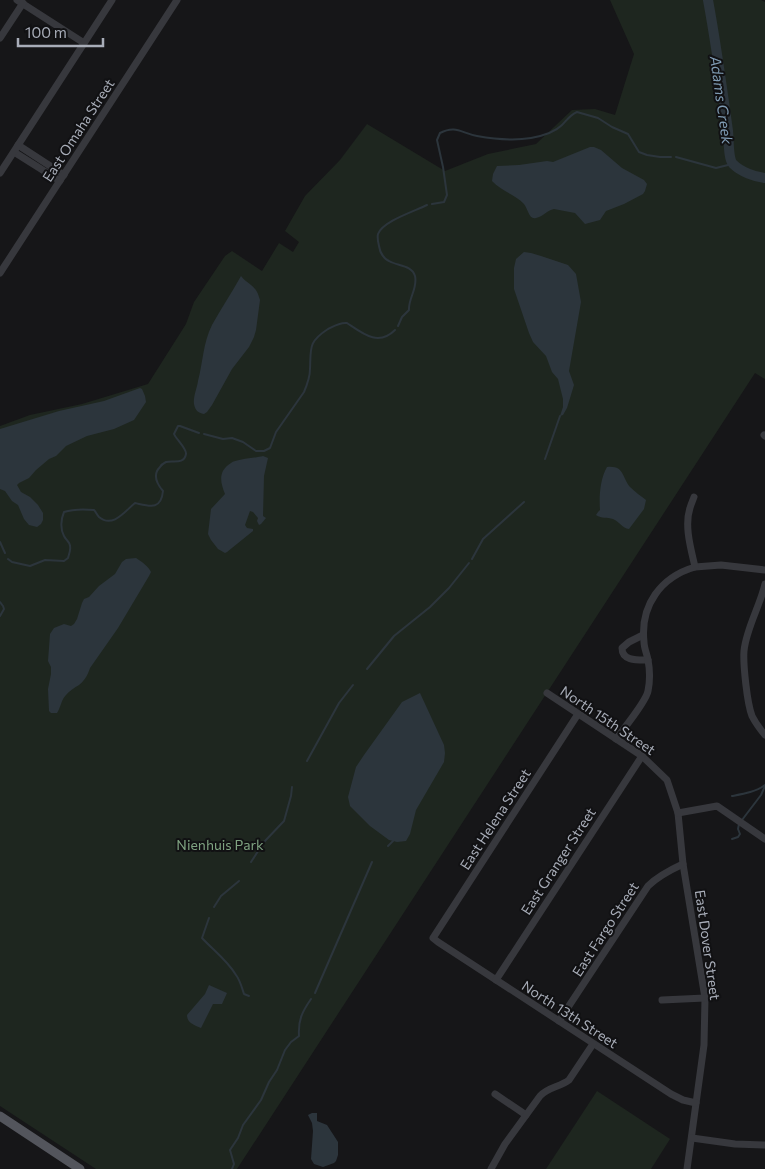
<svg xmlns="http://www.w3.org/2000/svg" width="765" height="1169" viewBox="0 0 765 1169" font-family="Commissioner,sans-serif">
<rect width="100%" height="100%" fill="#161618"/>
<!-- green -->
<g fill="#1e261f">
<path d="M610,0H761L765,2V379L755,373L237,1169H96L0,1106V426L30,415L82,404L148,384L186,324L194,302L225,256L232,251L262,271L279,243L293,252L299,242L285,231L305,196L340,160L367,124L445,171L488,154L536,144L572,110L595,109L615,115L634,54Z"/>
<path d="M597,1091L670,1139L651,1169H546Z"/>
</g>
<!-- water -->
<g fill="#2c353c">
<path d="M590,147H594L601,150L622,168L644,180L647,184L645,191L643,194L624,204L606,211L600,220L585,224L575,213L554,209C547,210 543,217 536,218C529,220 528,209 524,204C516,195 501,191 492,181L493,174L497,166L519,165L547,161L553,162Z"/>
<path d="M524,252L531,253L541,256L568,265L576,274L581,302L569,371L574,385L567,408L563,415L560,416L563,407V399L558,379L552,372L546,356L533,342L529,333L514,289V268L516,259Z"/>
<path d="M241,276C249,286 256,284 260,300L256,330L254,337L249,347L232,369L212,405L207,412L204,414C198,413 195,410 194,404C193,397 197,388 198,381C203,362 203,343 212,325C221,309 232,292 241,276Z"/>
<path d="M140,388L142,389L145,396L146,402L134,420L114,429L87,436L66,446L56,456L49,459L36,470L29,478L19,483L17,485L21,492L30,497L38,505L43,513V520L41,524L37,527L29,525L24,519L18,505L12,501L5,491L0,489V429L59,411L104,401Z"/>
<path d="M263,456L268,458L264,476L263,516L266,518L261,524L259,525L257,521L258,518L253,512L250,511L245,525L247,528L253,529V531L227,552L225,553L218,549L211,540L208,534L211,509L225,494C220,482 218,471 231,463C236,459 256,458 263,456Z"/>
<path d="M607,467C624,465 622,477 630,487C635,492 641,496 646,500L644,509L629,529C622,528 620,522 613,519C607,517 602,519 596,515L598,512L600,510C599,497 600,479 607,467Z"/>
<path d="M136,558C142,562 148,566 151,572L149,576L118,628L90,668C88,675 84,681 79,685C74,688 69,691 66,695C61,700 61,707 57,713H51L49,711L48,689L51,674V667L48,661L50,634L54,628L64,624L71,626L74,624L77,619L82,603L84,599L89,597L99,586L115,574L122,562L126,559Z"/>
<path d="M420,693L444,745L445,753L444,762L416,810L410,834L406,841L397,842L389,840L370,826L350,806L348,797L356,767L364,755L402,702Z"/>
<path d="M209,985L227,993L222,1004H213L201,1028C194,1025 187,1023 187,1015L205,994Z"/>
<path d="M312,1113H317V1121L327,1125L338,1142V1155L336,1161L334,1163L323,1167L314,1164L311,1159L313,1131L312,1123L308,1115Z"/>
</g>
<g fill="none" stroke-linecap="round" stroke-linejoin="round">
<!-- stream -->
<g stroke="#2c353c" stroke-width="2">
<path d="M676,157L716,168L732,164"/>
<path d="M432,204L444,202L447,195L443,167L437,140L440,133C456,125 461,133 477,136C494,139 513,141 531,138C542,136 554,133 562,125C567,120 570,115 577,112L598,118L612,127L628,134L639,152L647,155L660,157H671"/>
<path d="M398,326L402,317L409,310C408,299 418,288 415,276C412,265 397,266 389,261C383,258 380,253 379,246C378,242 377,238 378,234C383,221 415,211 427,205"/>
<path d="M204,434L223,439L232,438L243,442L256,451H264L270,448L276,432L304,392C307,385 310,377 310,369C311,348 308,342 328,329C334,326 340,322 347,323C362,333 378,347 395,330"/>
<path d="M545,459L560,416"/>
<path d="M0,542L5,553"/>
<path d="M8,559L12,562L30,566L45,560L64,561L68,558C69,554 71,550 70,546C70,542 66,540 64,536C60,529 61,519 64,512C73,509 84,509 94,510C96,512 97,515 99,517C113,529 126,510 135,503C149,506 161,511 163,491C157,484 152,475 160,467C161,465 164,463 166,462C173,460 184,465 186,454C187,449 176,439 174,434L178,426H180L199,433"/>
<path d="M472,559L483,539L524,502"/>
<path d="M0,602L3,606L4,609L0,616"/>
<path d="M367,669L394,636L430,607L449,588L469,563"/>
<path d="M307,761L339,703L353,685"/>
<path d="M732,796C743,794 756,792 765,785"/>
<path d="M742,820L761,795L765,786"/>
<path d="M732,839L738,837L740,834L738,829L739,824"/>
<path d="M388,846L393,841"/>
<path d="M251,862L264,842L284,821L291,796L292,787"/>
<path d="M214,907L221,896L239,881"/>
<path d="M209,918L202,938C213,950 227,960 236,975C240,980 242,988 244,994L249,996"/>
<path d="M315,993L372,862"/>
<path d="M232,1169L234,1164L230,1150L238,1138L243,1125L261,1100L269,1082L277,1070L285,1050L291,1042L299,1036C298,1020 302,1012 311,999"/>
</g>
<!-- river -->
<path stroke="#2c353c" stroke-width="10" d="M708,0C716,43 722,87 728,131C729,139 728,159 733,164C741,172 755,177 765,178"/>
<!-- minor -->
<g stroke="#37383d" stroke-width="7">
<path d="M17,0L84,43"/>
<path d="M0,38L23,3"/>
<path d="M18,145L64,175"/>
<path d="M14,152L60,181"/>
<path d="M0,173L112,0"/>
<path d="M0,273L177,0"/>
<path d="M764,435L765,436"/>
<path d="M695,567L721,565L765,570"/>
<path d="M765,584C760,606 746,629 744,651C743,664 747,703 752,716C755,722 760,729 765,735"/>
<path d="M643,635L629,642L622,648C622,661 637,660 648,660"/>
<path d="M547,693L642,756L667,780L678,813L683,864L705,998L704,1045L687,1169"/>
<path d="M578,714L433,938L438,942L671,1094L683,1100L696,1103"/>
<path d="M616,739C624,728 646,702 648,691C650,681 650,670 648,660C647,654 644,648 644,642C640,605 661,577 695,567C691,549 684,526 690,508C691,504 693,500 694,497"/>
<path d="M678,813L717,806L765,839"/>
<path d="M496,980L642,756"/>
<path d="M662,1000L705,998"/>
<path d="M559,1021L648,886C658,876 670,870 683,864"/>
<path d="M495,1094L526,1115"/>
<path d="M692,1138L735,1144L765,1145"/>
<path d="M491,1169L505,1144L540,1096C548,1087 560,1087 569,1080L593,1044"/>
</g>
<!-- major -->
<path stroke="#53555c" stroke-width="9" d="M0,1116L80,1169"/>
</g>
<g text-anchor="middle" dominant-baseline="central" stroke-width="4" stroke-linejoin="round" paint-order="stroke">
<!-- street labels -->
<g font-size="14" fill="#a8adb8" stroke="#111113">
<text transform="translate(78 130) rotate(-57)">East Omaha Street</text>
<text transform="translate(608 720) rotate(34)">North 15th Street</text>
<text transform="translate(495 819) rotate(-57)">East Helena Street</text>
<text transform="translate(558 861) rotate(-57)">East Granger Street</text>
<text transform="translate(605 929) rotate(-57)">East Fargo Street</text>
<text transform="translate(708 945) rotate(82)">East Dover Street</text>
<text transform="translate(570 1014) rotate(33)">North 13th Street</text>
</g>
<!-- park labels -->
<g font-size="14" fill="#7fa381" stroke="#111113">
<text x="220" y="844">Nienhuis Park</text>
</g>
<!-- water labels -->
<g font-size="15" font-style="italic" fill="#7f9bb3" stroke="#111113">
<text transform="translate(722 100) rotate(82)">Adams Creek</text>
</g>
</g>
<!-- scale -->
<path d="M18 38v8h85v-8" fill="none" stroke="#a8adb8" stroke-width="2.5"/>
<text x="25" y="38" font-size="15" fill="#a8adb8" stroke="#111113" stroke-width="4" paint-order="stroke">100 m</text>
</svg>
